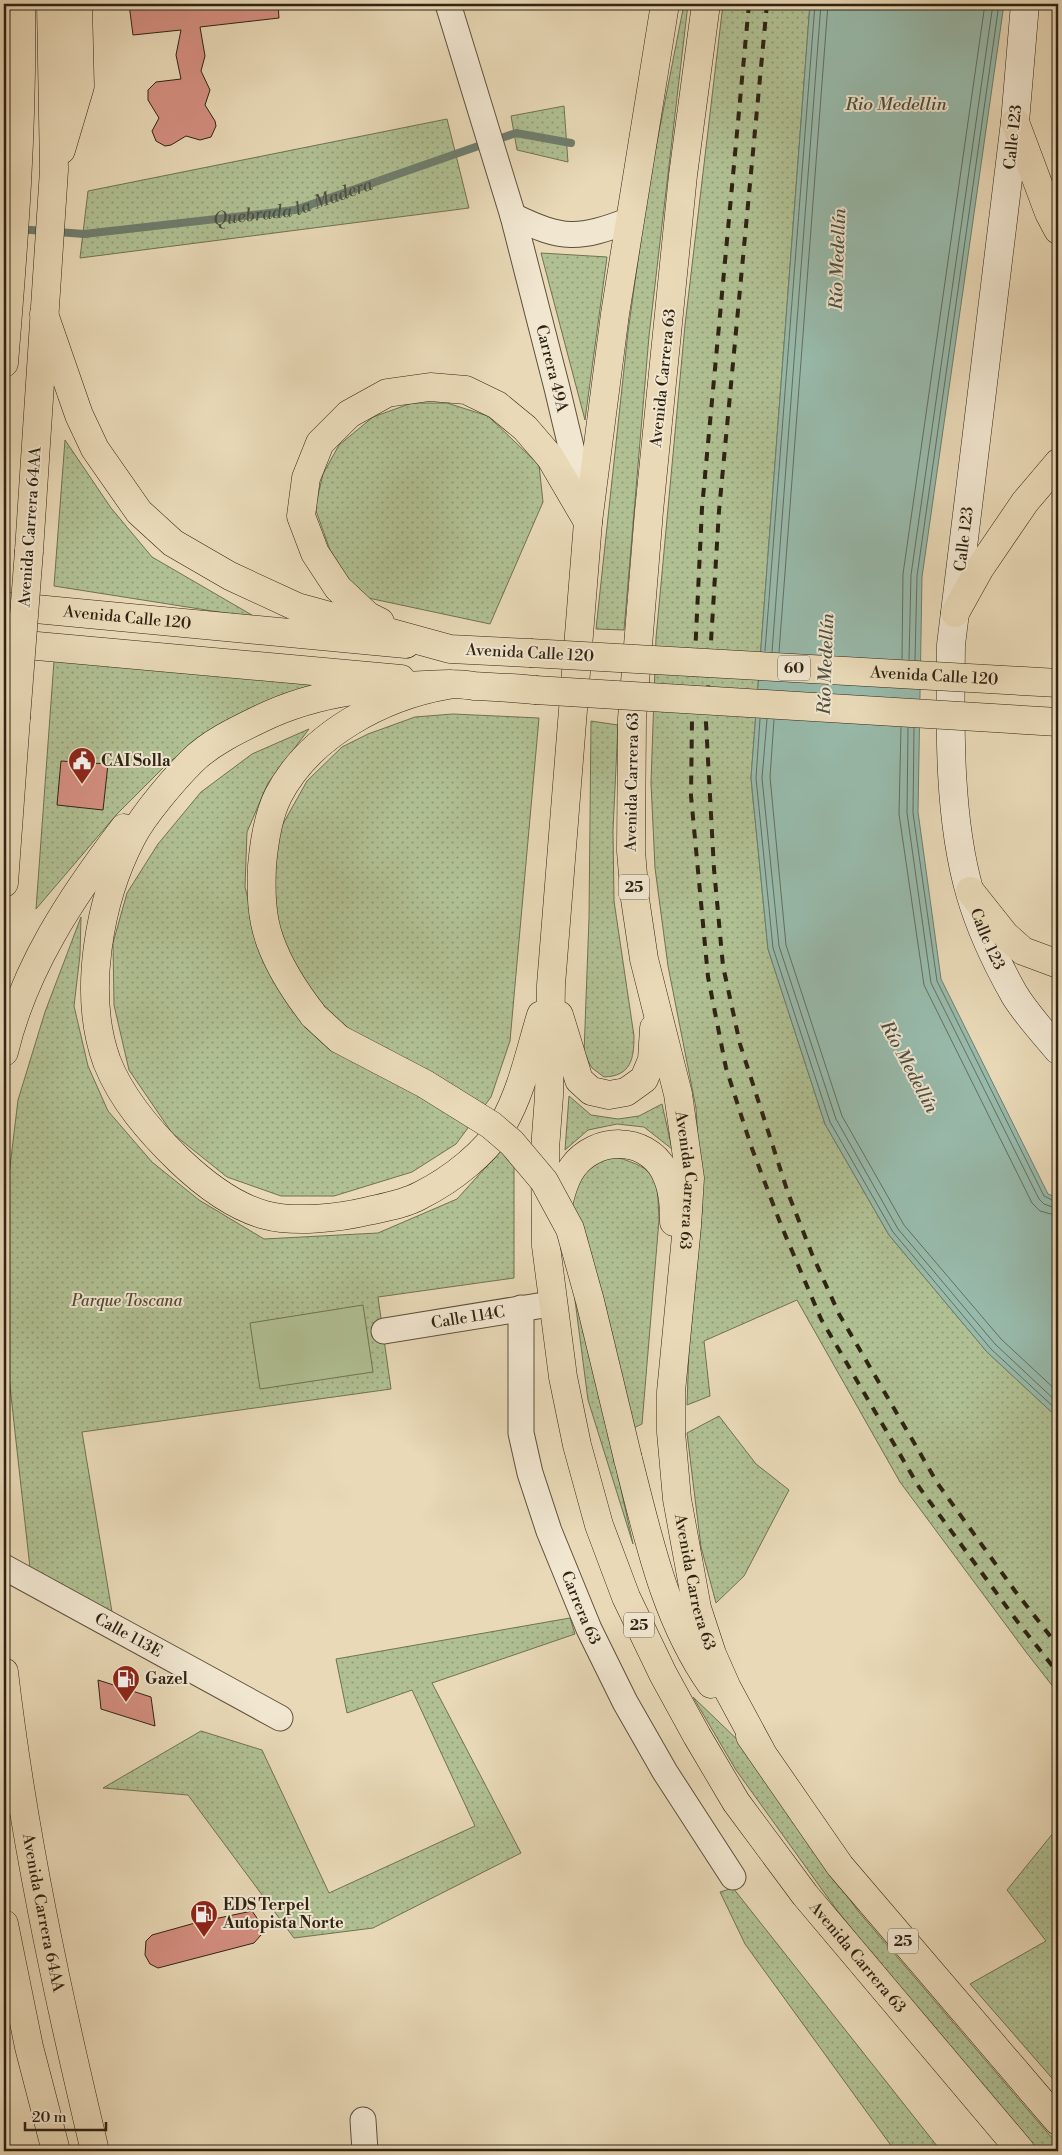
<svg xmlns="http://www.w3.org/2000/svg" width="1062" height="2155" viewBox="0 0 1062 2155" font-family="'Libre Bodoni',serif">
<defs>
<pattern id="green-dots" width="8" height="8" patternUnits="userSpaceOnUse" patternTransform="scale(1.25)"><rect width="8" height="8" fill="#b0c093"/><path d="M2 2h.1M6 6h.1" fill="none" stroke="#909c77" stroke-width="1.8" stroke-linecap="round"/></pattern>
</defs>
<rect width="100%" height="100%" fill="#e9d9b7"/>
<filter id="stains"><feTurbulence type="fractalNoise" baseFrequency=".004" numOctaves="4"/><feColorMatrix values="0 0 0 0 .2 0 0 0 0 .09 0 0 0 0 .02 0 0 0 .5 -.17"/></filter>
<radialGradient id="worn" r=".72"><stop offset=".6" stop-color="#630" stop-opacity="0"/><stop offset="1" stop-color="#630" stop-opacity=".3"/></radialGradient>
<!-- green -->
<g fill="url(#green-dots)" stroke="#707253">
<path d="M684,4H688L649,336L624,630L596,629L628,332L648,188Z"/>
<path d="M723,4H810L751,778L768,949L825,1124L889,1235L987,1352L1058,1418V1693L1026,1652L900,1482L797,1300L704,1341L710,1396L687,1405L689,1348L702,1210L696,1108L668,966L655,868L651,783L656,638L685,325Z"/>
<path d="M564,106L568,162L517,150L511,116Z"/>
<path d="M447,119L469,208L80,258L88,191Z"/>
<path d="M541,253L607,257L585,420Z"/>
<path d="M412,403H447L488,416L539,465L543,502L490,624L359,596L330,550L315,508L323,474L339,445L373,417Z"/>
<path d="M65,440L111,508L152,557L257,618L54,586Z"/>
<path d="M54,661L318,684L216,729L169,762L117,814L36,909Z"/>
<path d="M453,714L539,718L510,1041L491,1097L456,1144L412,1172L334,1196H281L227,1177L172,1133L129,1070L114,1005L113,943L127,893L158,844L201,792L252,754L309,729L268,783L247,832L245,887L259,943L296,974L275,922L272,878L279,831L307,781L342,747L368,734L415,717Z"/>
<path d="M591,721L618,725L613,830L614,901L634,1036C634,1059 631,1076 604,1077L592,1068L584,1054L589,918Z"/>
<path d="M81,917L80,955L74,1006L88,1066L108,1111L152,1162L199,1200L264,1239L378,1233L457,1199L514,1136V1278L378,1297L391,1389L82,1432L113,1618L30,1568L4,1332V1281L8,1183L18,1100L45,1012Z"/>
<path d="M569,1096L591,1115L618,1119L639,1116L662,1104L672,1149L644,1127L617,1124L588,1130L565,1150Z"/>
<path d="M616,1157C659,1170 657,1177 659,1220L642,1424L610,1439L633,1544L588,1400L569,1254V1198L582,1172L602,1159Z"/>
<path d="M719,1416L756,1464L789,1490L744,1576L716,1603L701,1547L687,1433Z"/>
<path d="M570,1618L575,1634L432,1683L521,1853L373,1928L294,1938L188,1795L103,1788L201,1731L262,1750L329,1893L475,1826L412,1690L347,1713L336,1659Z"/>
<path d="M693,1697L746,1748L809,1842L858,1911L1058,2145V2151H1036L934,2031L836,1909L736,1770Z"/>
<path d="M1058,1827V2085L970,1984L1046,1941L1007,1890Z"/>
<path d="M733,1888L941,2151H895L745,1944L720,1892Z"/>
</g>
<!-- pitch -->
<path fill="#b0c093" stroke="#707253" d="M363,1305L373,1372L260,1389L250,1323Z"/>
<!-- water -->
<path fill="#98baab" stroke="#6e7e6e" d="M810,4H1004L922,577L918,812L941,979L1048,1194L1058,1198V1418L987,1352L889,1235L825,1124L768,949L751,778Z"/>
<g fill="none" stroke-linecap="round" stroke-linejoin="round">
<!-- shore -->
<g stroke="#646e5f" stroke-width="1">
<path d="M765,651L815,4"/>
<path d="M772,652L821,4"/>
<path d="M779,652L828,4"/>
<path d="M902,659L903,574L985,4"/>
<path d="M909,660L911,575L993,4"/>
<path d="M915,660L917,576L999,4"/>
<path d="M760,719L756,778L773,948L830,1122L893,1232L991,1349L1058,1411"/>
<path d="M767,719L762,778L779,946L836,1119L898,1229L995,1344L1058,1403"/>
<path d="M774,720L770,777L786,945L842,1116L904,1225L1001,1339L1058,1392"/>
<path d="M901,727L899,814L924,985L1032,1203L1040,1211L1058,1216"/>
<path d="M908,728L907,813L931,983L1039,1199L1044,1204L1058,1209"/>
<path d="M914,728L913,813L937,981L1044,1196L1058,1203"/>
</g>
<!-- stream -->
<path stroke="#6e7e6e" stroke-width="8" id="s1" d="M18,229L84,234L295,210L516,133L571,143"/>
</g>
<!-- building -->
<g fill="#d58f81" stroke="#2f2313">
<path d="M129,4H278L279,18L200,27L205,56L201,71L210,90L205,105L215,121L216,126L211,137L200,140L186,136L171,145L165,146L156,141L152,131L159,118L148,100V90L156,82L181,79L176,55L181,30L133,35Z"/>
<path d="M61,761L108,764L103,810L57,805Z"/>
<path d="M98,1680L151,1697L155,1726L101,1709Z"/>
<path d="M252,1911L257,1918L261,1935L254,1943L158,1968L150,1964L145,1955L146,1941L152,1935L195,1923Z"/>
</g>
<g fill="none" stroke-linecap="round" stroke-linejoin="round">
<defs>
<g id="minor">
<path id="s2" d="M448,4L513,216L557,388L586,510"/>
<path d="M513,216C563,240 578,240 630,220"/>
<path id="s3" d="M521,1308V1433L530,1473L549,1531L589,1629L625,1702L665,1772L733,1877"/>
<path id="s4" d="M384,1331L538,1306"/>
<path id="s5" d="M4,1567L280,1718"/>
<path d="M363,2120L365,2151"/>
</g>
<g id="secondary">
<path id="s6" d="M1025,4L1015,122L951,645C950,724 948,817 970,893C980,928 996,962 1014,994C1026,1014 1043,1032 1058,1050"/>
</g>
<g id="primary">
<path d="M61,150L80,86L78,4"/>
<path d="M4,363C14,243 23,124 21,4"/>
<path d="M29,551L54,170L51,4"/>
<path id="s7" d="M4,606L406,644"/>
<path d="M4,643L401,679"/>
<path d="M4,883L16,718"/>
<path id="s8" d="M4,1672C23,1834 57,1993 95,2151"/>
<path d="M4,1924L29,2047L56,2151"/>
</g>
<g id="trunk">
<path id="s9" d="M665,4L615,314L588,522L551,985L549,1096L545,1149L546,1246L563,1377L577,1445L599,1525L626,1597L663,1674L697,1736L736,1802L805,1895L1021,2151"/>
<path id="s10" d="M706,4L683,175L649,511L632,719L631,851L635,899L644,959L678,1094L690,1178L687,1226L671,1392V1432L677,1499L697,1608L712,1654L727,1688L761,1751"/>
<path d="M1015,122L1049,213L1058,230"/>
<path d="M44,314L79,415L95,449L139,512L173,543L230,576L297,607L450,649L530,653"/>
<path d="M955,613L980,568L1025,502L1058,463"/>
<path d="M380,622L368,616L338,588L315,553L301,516L306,478L320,443L349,414L387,393L430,387L466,390L497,405L525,428L550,457L588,522"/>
<path d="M450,684C383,686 321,689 260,719C237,730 210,743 192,761C174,779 144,814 132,837C99,900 82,994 107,1062C122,1100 150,1132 179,1160C203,1183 232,1206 265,1215C294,1223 339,1218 368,1211C386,1207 405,1204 421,1195C451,1180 486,1153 503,1124C522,1091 530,1051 541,1015"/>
<path d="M970,891L1005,935L1023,951L1058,964"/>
<path d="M559,1015L579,1080L591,1091L609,1095L626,1092L644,1079L652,1060L654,1028"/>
<path d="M314,1016C296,993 280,969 270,941C261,916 261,892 262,866C264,843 268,816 278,796C309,735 383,696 448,685C456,683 466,685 474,686C494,687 515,688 535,690"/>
<path d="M4,1052C24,968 72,896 124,828"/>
<path d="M554,1221C559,1203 562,1182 573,1167C596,1136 645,1136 664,1170C673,1187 674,1204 674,1222"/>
<path d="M628,1459C648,1536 664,1617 711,1684"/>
<path d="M750,1736L840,1866L1058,2121"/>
</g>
</defs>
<!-- minor casing -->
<use href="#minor" stroke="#5e503c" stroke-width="27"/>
<!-- secondary casing -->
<use href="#secondary" stroke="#2f2313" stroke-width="29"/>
<!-- primary casing -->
<use href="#primary" stroke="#2f2313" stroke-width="29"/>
<!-- trunk casing -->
<use href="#trunk" stroke="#2f2313" stroke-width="29"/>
<!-- minor -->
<use href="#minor" stroke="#f1e6d0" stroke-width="25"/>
<!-- secondary -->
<use href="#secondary" stroke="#f1e6d0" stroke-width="28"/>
<!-- primary -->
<use href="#primary" stroke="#e9d9b7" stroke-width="28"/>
<!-- trunk -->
<use href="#trunk" stroke="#e9d9b7" stroke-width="28"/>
<!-- rail -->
<g stroke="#2f2313" stroke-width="4" stroke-dasharray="9 9" stroke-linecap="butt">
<path d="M749,4L702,508L692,719L691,796L708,977L726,1068L751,1146L781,1225L821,1319L919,1487L1017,1621L1058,1673"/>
<path d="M767,4L719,511L706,723L714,869L723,966L740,1044L788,1193L812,1254L839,1314L938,1484L1015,1591L1058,1646"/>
</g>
<defs>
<path id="primary-bridge" d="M16,718L29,551"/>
<g id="trunk-bridge">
<path id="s11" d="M530,653L1058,683"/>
<path d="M535,690L1058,722"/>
<path d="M314,1016L339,1039L425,1084L491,1125L512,1143L544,1181L570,1229L590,1301L628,1459"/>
</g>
</defs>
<!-- primary-bridge casing -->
<use href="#primary-bridge" stroke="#2f2313" stroke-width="29" stroke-linecap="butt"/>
<!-- trunk-bridge casing -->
<use href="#trunk-bridge" stroke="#2f2313" stroke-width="29" stroke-linecap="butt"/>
<!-- primary-bridge -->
<use href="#primary-bridge" stroke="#e9d9b7" stroke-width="28"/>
<!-- trunk-bridge -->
<use href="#trunk-bridge" stroke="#e9d9b7" stroke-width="28"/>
</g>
<!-- icons -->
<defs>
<symbol id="civic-pin" viewBox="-11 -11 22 30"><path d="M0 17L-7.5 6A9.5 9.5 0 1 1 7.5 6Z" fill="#8f2418" stroke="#f1e6d0"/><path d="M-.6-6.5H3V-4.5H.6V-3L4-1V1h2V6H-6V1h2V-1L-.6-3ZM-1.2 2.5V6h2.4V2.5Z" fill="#fff"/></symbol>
<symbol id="fuel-pin" viewBox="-11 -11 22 30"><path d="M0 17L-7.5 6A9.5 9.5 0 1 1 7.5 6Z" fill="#8f2418" stroke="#f1e6d0"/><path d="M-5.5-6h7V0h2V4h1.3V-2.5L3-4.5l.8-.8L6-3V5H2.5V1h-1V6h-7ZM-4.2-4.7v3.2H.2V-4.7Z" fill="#fff"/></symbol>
</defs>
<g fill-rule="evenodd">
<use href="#civic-pin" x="66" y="745" width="32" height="43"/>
<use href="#fuel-pin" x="110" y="1663" width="32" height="43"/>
<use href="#fuel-pin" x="188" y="1898" width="32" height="43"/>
</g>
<g text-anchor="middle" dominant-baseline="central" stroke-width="4" stroke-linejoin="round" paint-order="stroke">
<!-- shield labels -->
<g fill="#f1e6d0" stroke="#695e4c" stroke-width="1">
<rect x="778" y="655.5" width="32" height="25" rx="4"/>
<rect x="619" y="874.5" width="30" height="25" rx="4"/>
<rect x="624" y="1612.5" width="30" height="25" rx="4"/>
<rect x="888" y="1928.5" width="30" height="25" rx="4"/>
</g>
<g font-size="15" font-weight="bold" fill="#2f2313">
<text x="794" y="668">60</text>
<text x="634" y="887">25</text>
<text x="639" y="1625">25</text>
<text x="903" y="1941">25</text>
</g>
<!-- street labels -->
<g font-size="16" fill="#2f2313" stroke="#f1e6d0">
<text transform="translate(1013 137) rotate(-84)">Calle 123</text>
<text stroke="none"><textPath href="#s2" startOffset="379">Carrera 49A</textPath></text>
<text transform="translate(663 378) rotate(-84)">Avenida Carrera 63</text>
<text transform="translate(30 527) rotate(-86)">Avenida Carrera 64AA</text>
<text transform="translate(964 539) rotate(-83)">Calle 123</text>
<text stroke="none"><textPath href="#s7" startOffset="124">Avenida Calle 120</textPath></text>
<text transform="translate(530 653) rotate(3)">Avenida Calle 120</text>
<text stroke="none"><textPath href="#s11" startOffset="405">Avenida Calle 120</textPath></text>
<text transform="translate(632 782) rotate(-89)">Avenida Carrera 63</text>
<text stroke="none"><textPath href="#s6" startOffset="944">Calle 123</textPath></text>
<text stroke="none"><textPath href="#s10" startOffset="1186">Avenida Carrera 63</textPath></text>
<text stroke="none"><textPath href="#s4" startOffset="85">Calle 114C</textPath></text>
<text stroke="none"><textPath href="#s10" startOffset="1591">Avenida Carrera 63</textPath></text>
<text stroke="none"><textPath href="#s3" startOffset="310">Carrera 63</textPath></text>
<text stroke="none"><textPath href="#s5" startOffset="142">Calle 113E</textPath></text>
<text stroke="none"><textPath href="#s8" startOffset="244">Avenida Carrera 64AA</textPath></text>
<text stroke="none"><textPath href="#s9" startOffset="2041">Avenida Carrera 63</textPath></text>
</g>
<!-- poi labels -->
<g font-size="16" font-weight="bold" fill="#2f2313" stroke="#f1e6d0" text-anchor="start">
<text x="101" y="761">CAI Solla</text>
<text x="145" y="1679">Gazel</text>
<text x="223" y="1905">EDS Terpel<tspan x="223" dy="18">Autopista Norte</tspan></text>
</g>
<!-- park labels -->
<g font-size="16" font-style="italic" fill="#4f4a33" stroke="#f1e6d0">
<text x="127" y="1301">Parque Toscana</text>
</g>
<!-- water labels -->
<g font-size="18" font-style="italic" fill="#4e5041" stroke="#f1e6d0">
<text x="896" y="104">Rio Medellin</text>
<text stroke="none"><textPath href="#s1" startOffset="278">Quebrada la Madera</textPath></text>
<text transform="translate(838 259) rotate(-88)">Río Medellín</text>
<text transform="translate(826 664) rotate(-88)">Río Medellín</text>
<text transform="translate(909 1067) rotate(62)">Río Medellín</text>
</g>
</g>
<!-- margin -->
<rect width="1062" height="2155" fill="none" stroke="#e9d9b7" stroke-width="20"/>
<rect x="5" y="5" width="1052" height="2145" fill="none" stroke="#2f2313" stroke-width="2.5"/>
<rect x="10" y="10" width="1042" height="2135" fill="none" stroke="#2f2313"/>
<!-- scale -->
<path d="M25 2122v8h81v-8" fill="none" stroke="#2f2313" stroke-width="2.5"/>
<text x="32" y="2122" font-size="15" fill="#2f2313" stroke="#f1e6d0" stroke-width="4" paint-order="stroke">20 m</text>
<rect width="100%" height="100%" filter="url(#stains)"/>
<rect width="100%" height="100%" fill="url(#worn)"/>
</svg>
